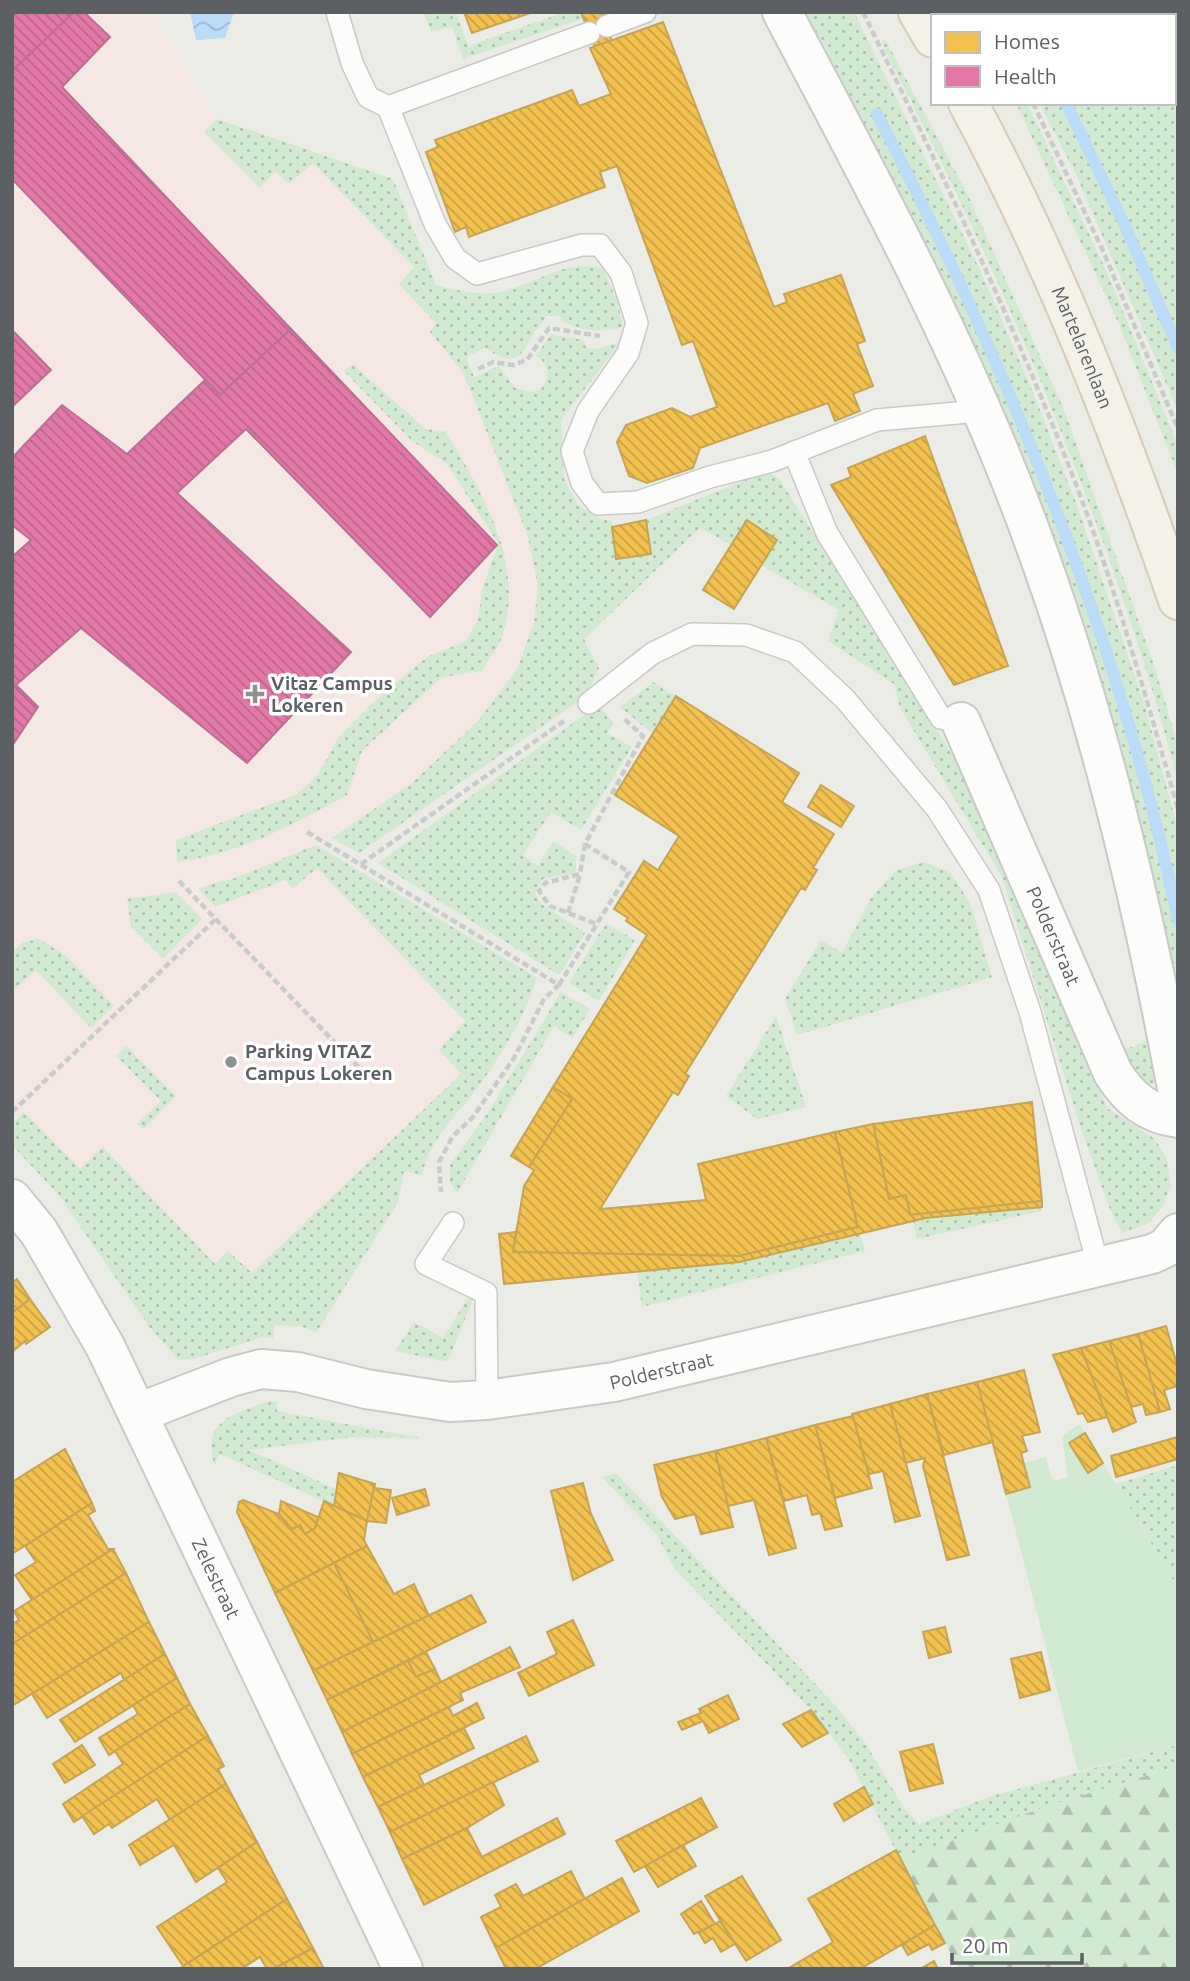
<svg xmlns="http://www.w3.org/2000/svg" width="1190" height="1981" viewBox="0 0 1190 1981" font-family="Ubuntu,sans-serif">
<defs>
<pattern id="grass-dots" width="8" height="8" patternUnits="userSpaceOnUse" patternTransform="scale(1.75)"><rect width="8" height="8" fill="#d3ead2"/><path d="M2 2h.1M6 6h.1" fill="none" stroke="#aec1ae" stroke-width="1.8" stroke-linecap="round"/></pattern>
<pattern id="forest-firs" width="22" height="20" patternUnits="userSpaceOnUse" patternTransform="scale(1.75)"><rect width="22" height="20" fill="#d3ead2"/><path d="M5 1l3.5 6h-7zM16 11l3.5 6h-7z" fill="#aec1ae"/></pattern>
<pattern id="water-waves" width="16" height="10" patternUnits="userSpaceOnUse" patternTransform="scale(1.75)"><rect width="16" height="10" fill="#badcf8"/><path d="M0 5q4-4 8 0t8 0" fill="none" stroke="#9ab6cc"/></pattern>
<pattern id="homes-back-hatch" width="6" height="6" patternUnits="userSpaceOnUse" patternTransform="scale(1.75)"><rect width="6" height="6" fill="#f2c14e"/><path d="M-1 5l2 2M0 0l6 6M5-1l2 2" fill="none" stroke="#c7a044"/></pattern>
<pattern id="health-back-hatch" width="6" height="6" patternUnits="userSpaceOnUse" patternTransform="scale(1.75)"><rect width="6" height="6" fill="#e377a8"/><path d="M-1 5l2 2M0 0l6 6M5-1l2 2" fill="none" stroke="#bb658c"/></pattern>
</defs>
<rect width="100%" height="100%" fill="#ecece7"/>
<!-- medical -->
<path fill="#f5e7e3" d="M12,12H152L217,119L393,179L436,324L430,332L463,372L527,534L538,585L534,622L518,667L478,721L412,783L316,846L536,977L531,1001L479,1086L434,1139L422,1175L404,1171L398,1202L316,1333L301,1326L275,1325L12,1145Z"/>
<!-- grass -->
<g fill="url(#grass-dots)">
<path d="M424,12H456L468,46L565,12H603L463,59L452,27L431,31Z"/>
<path d="M797,12H854L981,272L1033,392L1077,505L1145,706L1178,829V1035L942,282L821,39Z"/>
<path d="M990,12H1178V411L1074,170L1039,103H1174V16H992Z"/>
<path d="M885,39L968,195L1065,412L1155,668L1178,746V781C1110,526 1007,286 886,52L882,41Z"/>
<path d="M1016,103H1027L1107,272L1178,446V474L1118,322Z"/>
<path d="M217,119L393,179L436,285C456,290 478,296 500,292C535,285 567,257 603,269L617,300L623,327C605,334 569,331 558,316H546C543,324 537,328 533,335C519,362 512,366 485,348L466,357L474,377L499,366L515,388L531,392L540,390C550,377 551,365 536,356L551,334L583,340L586,347L595,349L621,342L561,420L564,479L578,505L601,519L612,521L616,559L651,554L646,520L768,471L780,480L997,826L1107,1108L1155,1139L1167,1159L1171,1186L1163,1206L1149,1223L1122,1233L1111,1212L1080,1126L1002,877L900,708L894,684L828,641L839,610L761,565L777,540L747,520L731,545L700,528L584,639L599,668L586,696L359,853L332,838L412,783L478,721L518,667L534,622L538,585L527,534L463,372L430,332L436,323L399,284L414,267L313,163L289,184L275,171L260,188L204,132Z"/>
<path d="M352,364L426,429L446,432C481,491 525,562 503,634C499,647 489,659 482,671L442,677L362,751L347,795C290,826 242,853 177,862L176,840L297,794L318,774L340,735L369,706L427,657L466,641L478,620L482,590L498,543L446,463L412,441L344,371Z"/>
<path d="M653,682L676,696L653,734L620,707Z"/>
<path d="M598,705L613,722L608,733L632,747L581,830L551,812L523,855L538,866L553,841L576,856V873L543,879L535,893L540,903L585,933L559,975L378,863Z"/>
<path d="M316,845L536,977C529,1011 500,1057 479,1086C456,1118 432,1134 422,1175L404,1171L398,1202L316,1333L301,1326L275,1325L273,1339L262,1337L194,1359L179,1360L153,1332L58,1194L12,1145V1124L24,1112L80,1169L103,1147L215,1264L228,1251L252,1273L461,1074L439,1050L465,1021L317,868L293,888L285,880L215,907L198,888L235,878Z"/>
<path d="M924,862L951,873L970,903L992,977L797,1035L785,999L821,940L842,953L871,898L896,870Z"/>
<path d="M176,892L202,919L163,959L131,927L127,899Z"/>
<path d="M606,923L635,940L599,1001L569,983Z"/>
<path d="M40,939L67,957L114,1006L91,1028L36,970L12,992V953L23,942Z"/>
<path d="M561,992L590,1009L572,1038L554,1026L457,1193L450,1183V1165L489,1111Z"/>
<path d="M776,1016L806,1107L757,1119L726,1096Z"/>
<path d="M1156,1037L1164,1077L1153,1084L1139,1086L1119,1052Z"/>
<path d="M126,1046L176,1096L144,1129L137,1124L161,1101L116,1056Z"/>
<path d="M1042,1207V1211L917,1239L913,1221Z"/>
<path d="M860,1233L865,1251L642,1307L637,1272L740,1262Z"/>
<path d="M469,1296L474,1298L447,1362L395,1351L414,1322L443,1338Z"/>
<path d="M270,1401L277,1402V1411L421,1438L353,1437L249,1450L336,1489L334,1506L220,1454L215,1465C199,1421 236,1413 270,1401Z"/>
<path d="M1178,1465V1588L1116,1484Z"/>
<path d="M616,1473L835,1705L864,1741L904,1808L919,1824L992,1796L1178,1745V1766L1048,1806L900,1859L847,1756L811,1710L674,1568L657,1535L602,1477Z"/>
</g>
<!-- forest -->
<path fill="url(#forest-firs)" d="M1178,1766V1969H959L900,1859L1048,1806Z"/>
<!-- garden -->
<path fill="#d3ead2" d="M1080,1424L1085,1433L1069,1443L1088,1473L1103,1463L1178,1588V1745L1078,1771L1006,1494L1030,1487L1024,1463L1046,1457L1053,1481L1068,1477L1062,1436Z"/>
<!-- water -->
<path fill="url(#water-waves)" d="M190,12H234L225,38L196,40Z"/>
<!-- homes -->
<g fill="url(#homes-back-hatch)" stroke="#c5a455" stroke-width="2">
<path d="M464,12H533L472,33Z"/>
<path d="M581,12H602L612,41L594,46Z"/>
<path d="M663,22L774,307L787,302L784,294L841,275L865,341L857,344L873,386L853,394L860,411L835,421L828,403L700,448L693,468L647,483L629,476L617,442L626,425L672,408L690,417L717,407L693,341L682,345L617,166L600,172L605,187L469,237L466,227L455,232L426,152L438,147L435,140L572,90L579,106L611,94L590,48Z"/>
<path d="M925,436L1008,666L954,685L831,485L851,477L848,468Z"/>
<path d="M646,520L651,554L616,559L612,527Z"/>
<path d="M747,520L777,540L734,609L703,590Z"/>
<path d="M676,696L799,773L782,802L834,834L813,868L817,870L805,890L801,888L685,1074L689,1076L678,1095L673,1092L600,1209L706,1200L698,1164L835,1132L858,1227L739,1256L513,1252L524,1186L534,1170L529,1167L572,1099L553,1087L647,935L626,921L628,918L614,909L644,861L658,870L679,836L615,795Z"/>
<path d="M821,785L854,806L841,827L808,807Z"/>
<path d="M553,1087L572,1099L529,1167L511,1156Z"/>
<path d="M1032,1102L1042,1201L910,1215L906,1195L889,1199L873,1124Z"/>
<path d="M873,1124L889,1199L906,1195L910,1215L1042,1201V1207L926,1218L740,1262L504,1284L499,1234L516,1232L513,1252L739,1256L858,1227L835,1132Z"/>
<path d="M17,1279L30,1299L12,1313V1283Z"/>
<path d="M30,1299L50,1327L26,1344L25,1341L12,1352V1313Z"/>
<path d="M1166,1326L1178,1368V1386L1164,1390L1170,1409L1160,1412L1138,1334Z"/>
<path d="M1138,1334L1160,1412L1146,1415L1143,1404L1131,1407L1109,1341Z"/>
<path d="M1109,1341L1136,1422L1113,1432L1081,1348Z"/>
<path d="M1081,1348L1107,1417L1088,1422L1083,1413L1078,1414L1053,1355Z"/>
<path d="M1024,1370L1040,1432L1022,1436L1027,1451L1021,1453L1030,1487L1006,1494L977,1382Z"/>
<path d="M977,1382L993,1442L944,1455L927,1394Z"/>
<path d="M927,1394L969,1555L947,1560L923,1466L925,1458L905,1463L890,1404Z"/>
<path d="M890,1404L920,1516L895,1522L883,1471L869,1474L852,1414Z"/>
<path d="M853,1416L872,1488L835,1498L815,1425Z"/>
<path d="M815,1425L842,1526L825,1530L820,1513L812,1515L807,1495L784,1501L766,1438Z"/>
<path d="M1085,1433L1103,1463L1088,1473L1069,1443Z"/>
<path d="M1177,1437L1178,1459L1116,1477L1111,1456Z"/>
<path d="M766,1438L796,1548L769,1555L754,1500L728,1506L715,1451Z"/>
<path d="M65,1449L92,1503L12,1554V1482Z"/>
<path d="M715,1451L733,1527L701,1534L695,1514L675,1519L662,1497L654,1465Z"/>
<path d="M339,1473L375,1484L367,1521L334,1506Z"/>
<path d="M583,1483L591,1514L613,1560L573,1580L551,1491Z"/>
<path d="M374,1488L391,1490L386,1523L367,1521Z"/>
<path d="M425,1489L429,1505L397,1515L392,1498Z"/>
<path d="M243,1500L279,1514L292,1529L300,1525L305,1534L315,1528L324,1501L367,1521L364,1540L367,1546L275,1593L237,1512L239,1502Z"/>
<path d="M281,1501L318,1517L315,1528L305,1534L300,1525L292,1529L279,1514Z"/>
<path d="M92,1503L95,1511L88,1515L108,1549H113L32,1600L15,1575L36,1562L25,1546Z"/>
<path d="M367,1546L394,1594L414,1584L429,1616L373,1642L334,1563Z"/>
<path d="M113,1549L126,1573L12,1644V1624L19,1620L14,1611Z"/>
<path d="M334,1563L373,1642L313,1671L275,1593Z"/>
<path d="M126,1573L149,1622L12,1706V1644Z"/>
<path d="M471,1595L486,1622L327,1700L313,1671Z"/>
<path d="M573,1620L594,1665L529,1696L518,1673L557,1654L547,1632Z"/>
<path d="M149,1622L165,1654L124,1680L121,1673L47,1718L32,1694Z"/>
<path d="M945,1627L951,1652L929,1658L923,1632Z"/>
<path d="M510,1647L520,1667L460,1693L463,1700L352,1754L342,1732Z"/>
<path d="M426,1652L435,1669L416,1677L408,1661Z"/>
<path d="M1041,1652L1050,1690L1020,1698L1011,1659Z"/>
<path d="M165,1654L177,1678L75,1742L60,1720Z"/>
<path d="M408,1661L416,1677L435,1669L441,1682L342,1732L327,1700Z"/>
<path d="M177,1678L190,1704L109,1755L99,1738L138,1714L133,1705Z"/>
<path d="M728,1695L739,1719L709,1733L703,1721L682,1730L678,1722L701,1713L699,1709Z"/>
<path d="M477,1703L484,1718L363,1777L352,1754L449,1707L453,1716Z"/>
<path d="M190,1704L208,1736L74,1822L63,1804L123,1764L115,1751Z"/>
<path d="M811,1710L828,1733L802,1747L783,1724Z"/>
<path d="M464,1728L474,1748L419,1775L424,1785L378,1807L363,1777Z"/>
<path d="M208,1736L224,1766L218,1769L226,1784L170,1820L157,1799L112,1828L109,1824L94,1834L82,1816Z"/>
<path d="M526,1736L538,1761L390,1832L378,1807Z"/>
<path d="M933,1744L943,1783L910,1791L900,1752Z"/>
<path d="M82,1745L95,1765L65,1783L53,1764Z"/>
<path d="M493,1782L504,1805L467,1828L402,1859L390,1832Z"/>
<path d="M226,1784L257,1842L196,1882L174,1845L140,1865L129,1845Z"/>
<path d="M864,1787L873,1804L844,1821L834,1804Z"/>
<path d="M701,1798L717,1827L634,1872L616,1841Z"/>
<path d="M557,1818L565,1834L424,1905L402,1859L467,1828L482,1857Z"/>
<path d="M257,1842L287,1899L183,1966L157,1927L227,1882L218,1868Z"/>
<path d="M683,1845L696,1866L658,1887L645,1866Z"/>
<path d="M896,1850L935,1925L860,1969H787L833,1942L808,1899Z"/>
<path d="M571,1871L585,1899L496,1948L481,1917L501,1907L495,1895L516,1884L523,1896Z"/>
<path d="M742,1876L781,1940L746,1961L705,1896Z"/>
<path d="M622,1878L639,1911L535,1969H506L496,1948Z"/>
<path d="M287,1899L313,1948L273,1969H267L260,1957L241,1969H179Z"/>
<path d="M701,1901L715,1924L694,1934L681,1914Z"/>
<path d="M720,1921L735,1944L721,1952L713,1938L705,1943L699,1933Z"/>
<path d="M935,1925L945,1943L932,1950L929,1944L908,1955L902,1945Z"/>
<path d="M313,1948L324,1969H273Z"/>
<path d="M934,1961L938,1969H920Z"/>
</g>
<!-- health -->
<g fill="url(#health-back-hatch)" stroke="#ba7094" stroke-width="2">
<path d="M12,12H74L12,71Z"/>
<path d="M74,12H84L110,37L62,87L291,329L220,395L12,179V71Z"/>
<path d="M291,329L497,545L430,617L246,429L177,493L351,652L247,763L81,628L16,685L38,707L12,746V557L31,540L12,525V458L62,405L127,454L205,380L220,395Z"/>
<path d="M12,330L51,370L12,407Z"/>
</g>
<g fill="none" stroke-linecap="round" stroke-linejoin="round">
<!-- stream -->
<g stroke="#badcf8" stroke-width="12">
<path d="M1066,103L1126,228L1178,348"/>
<path d="M877,114C1008,368 1120,639 1178,920"/>
</g>
<defs>
<g id="service">
<path d="M337,12L352,63L368,97L388,107L589,33"/>
<path d="M607,26L645,12"/>
<path d="M388,107L435,224L455,258L477,274L582,245H600L621,273L637,323L628,353L588,411L572,451L582,483L598,504L638,502L710,477L772,461L877,420L980,411"/>
<path d="M794,452L827,533L941,718L961,722"/>
<path d="M589,703L653,653L692,634L746,635L795,652L845,699L937,809L989,890L1030,1012L1098,1265"/>
<path d="M453,1223L426,1264L486,1293L487,1400"/>
</g>
<g id="minor">
<path d="M782,12C867,173 955,334 1020,504C1093,694 1141,894 1178,1094"/>
<path id="s1" d="M961,722L1113,1073C1129,1098 1147,1114 1178,1118"/>
<path id="s2" d="M138,1413L231,1377L261,1369L298,1372L366,1389L450,1402L487,1400L614,1382L1152,1254L1165,1248L1178,1233"/>
</g>
<g id="tertiary">
<path id="s3" d="M12,1199L39,1232L105,1346L403,1969"/>
</g>
<g id="primary">
<path d="M918,12L933,38"/>
<path id="s4" d="M968,103C1054,262 1119,430 1178,600"/>
</g>
</defs>
<!-- service casing -->
<use href="#service" stroke="#c9c9c9" stroke-width="24"/>
<!-- minor casing -->
<use href="#minor" stroke="#c9c9c9" stroke-width="42"/>
<!-- tertiary casing -->
<use href="#tertiary" stroke="#c9c9c9" stroke-width="42"/>
<!-- primary casing -->
<use href="#primary" stroke="#d5cdb4" stroke-width="42"/>
<!-- path -->
<g stroke="#c8cdca" stroke-width="4.5" stroke-dasharray="7 3.5" stroke-linecap="butt">
<path d="M863,12C940,170 1018,330 1080,495C1118,597 1148,704 1178,809"/>
<path d="M980,12L982,16"/>
<path d="M1033,103L1104,253L1178,429"/>
<path d="M478,369L493,362L513,365L527,360L549,328L600,336"/>
<path d="M307,832L559,985L544,999L514,1058L473,1117L453,1136L439,1162L441,1192"/>
<path d="M585,844L580,874L545,883L539,891L550,906L597,924"/>
<path d="M361,864L564,721"/>
<path d="M179,881L372,1081"/>
<path d="M568,913L580,875"/>
<path d="M559,985L629,872L585,844L643,736L622,717"/>
<path d="M12,1112L216,919"/>
</g>
<!-- service -->
<use href="#service" stroke="#fcfcfb" stroke-width="21"/>
<!-- minor -->
<use href="#minor" stroke="#fcfcfb" stroke-width="38"/>
<!-- tertiary -->
<use href="#tertiary" stroke="#fcfcfb" stroke-width="38"/>
<!-- primary -->
<use href="#primary" stroke="#f3f1e8" stroke-width="38"/>
</g>
<!-- markers -->
<g fill="#8e9192" stroke="#fff" stroke-width="2.5">
<path d="M251.5 683.5h7v7h7v7h-7v7h-7v-7h-7v-7h7z"/>
<circle cx="231" cy="1062" r="7"/>
</g>
<g text-anchor="middle" dominant-baseline="central" stroke-width="7" stroke-linejoin="round" paint-order="stroke">
<!-- street labels -->
<g font-size="19" fill="#5c6065" stroke="#fff">
<text stroke="none"><textPath href="#s4" startOffset="270">Martelarenlaan</textPath></text>
<text stroke="none"><textPath href="#s1" startOffset="233">Polderstraat</textPath></text>
<text stroke="none"><textPath href="#s2" startOffset="537">Polderstraat</textPath></text>
<text stroke="none"><textPath href="#s3" startOffset="432">Zelestraat</textPath></text>
</g>
<!-- poi labels -->
<g font-size="19" font-weight="bold" fill="#5c6065" stroke="#fff" text-anchor="start">
<text x="271" y="683">Vitaz Campus<tspan x="271" dy="22">Lokeren</tspan></text>
<text x="245" y="1051">Parking VITAZ<tspan x="245" dy="22">Campus Lokeren</tspan></text>
</g>
</g>
<!-- border -->
<rect width="1190" height="1981" fill="none" stroke="#5c6065" stroke-width="28"/>
<!-- legend -->
<rect x="931" y="14" width="245" height="91" fill="#ffffff" stroke="#bebfc1" stroke-width="2"/>
<rect x="945" y="32" width="35" height="21" fill="#f2c14e" stroke="#bebfc1" stroke-width="2"/>
<text x="994" y="49" font-size="21" fill="#5c6065">Homes</text>
<rect x="945" y="66" width="35" height="21" fill="#e377a8" stroke="#bebfc1" stroke-width="2"/>
<text x="994" y="84" font-size="21" fill="#5c6065">Health</text>
<!-- scale -->
<path d="M952 1953v10h130v-10" fill="none" stroke="#5c6065" stroke-width="3.5"/>
<text x="962" y="1953" font-size="21" fill="#5c6065" stroke="#ffffff" stroke-width="5" paint-order="stroke">20 m</text>
</svg>
